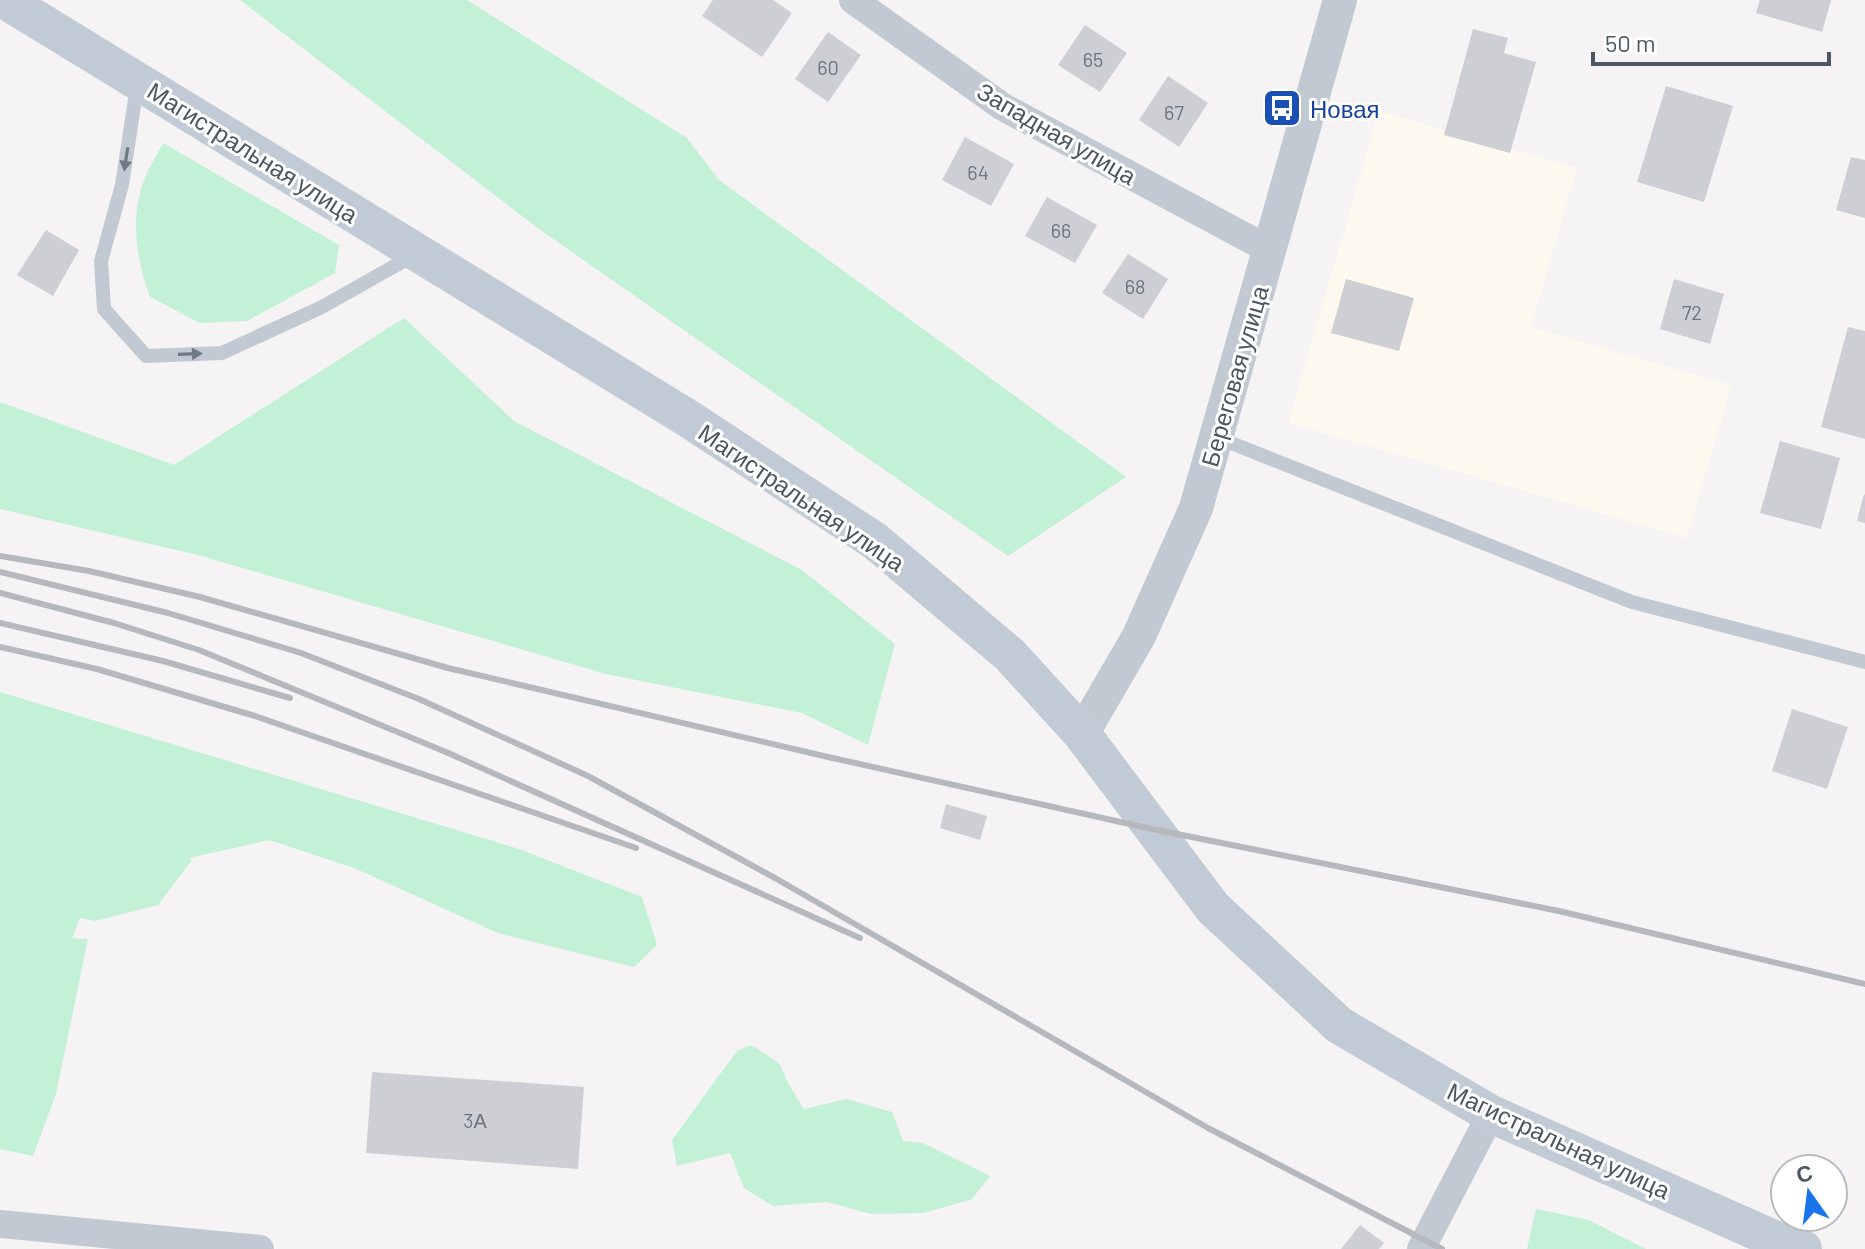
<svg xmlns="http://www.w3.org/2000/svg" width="1865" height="1249" viewBox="0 0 1865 1249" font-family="Barlow,sans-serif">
<rect width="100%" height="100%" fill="#f5f3f3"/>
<!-- commercial -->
<path fill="#fdf9ef" d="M1379,111L1577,168L1531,327L1731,385L1687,538L1288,423Z"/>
<!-- green -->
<g fill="#c3f1d5">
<path d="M240,0H467L687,138L719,180L1126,477L1008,556L539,229Z"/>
<path d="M163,143L339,245L335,273L247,321L200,323L150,297C137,262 130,220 143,183C148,169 156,156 163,143Z"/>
<path d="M404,318L514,421L802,570L895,644L868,745L802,713L606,674L198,555L0,509V402L174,465Z"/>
<path d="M0,692L519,849L642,897L657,945L634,967L498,933L354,868L269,840L189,858L192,860L158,905L95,921L80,918L72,938L88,939L56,1094L33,1156L0,1149Z"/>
<path d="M751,1045L779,1063L789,1085L804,1109L846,1099L892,1112L903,1141L923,1143L990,1176L972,1199L924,1213L871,1214L827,1202L773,1206L744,1188L730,1153L677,1166L672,1140L737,1051Z"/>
<path d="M1536,1209L1589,1220L1646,1249H1527Z"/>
</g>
<!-- building -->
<g fill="#cdcfd5">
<path d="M713,0H773L792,13L762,57L702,16Z"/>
<path d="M1760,0H1831L1822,32L1756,13Z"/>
<path d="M1085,25L1127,53L1100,92L1058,65Z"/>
<path d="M1473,29L1508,38L1504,53L1536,62L1510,153L1444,135Z"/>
<path d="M828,32L861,55L828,102L795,79Z"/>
<path d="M1168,76L1208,103L1179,147L1139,120Z"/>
<path d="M1666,86L1733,106L1704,202L1637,182Z"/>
<path d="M965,137L1014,164L991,206L942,180Z"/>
<path d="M1851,157L1865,160V218L1836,210Z"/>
<path d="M1047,197L1097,225L1075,263L1025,236Z"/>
<path d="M46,230L79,250L53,296L17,275Z"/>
<path d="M1128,254L1168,279L1143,319L1102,293Z"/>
<path d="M1346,279L1414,298L1399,351L1331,333Z"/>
<path d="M1674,279L1724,294L1710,344L1660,329Z"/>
<path d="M1848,327L1865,331V439L1821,427Z"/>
<path d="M1780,441L1840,458L1821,529L1760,513Z"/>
<path d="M1864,494L1865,495V523L1857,521Z"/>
<path d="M1792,709L1848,727L1827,789L1772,771Z"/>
<path d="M946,804L987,816L980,840L940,828Z"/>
<path d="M372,1072L584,1087L578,1169L366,1153Z"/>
<path d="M1360,1225L1384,1243L1379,1249H1341Z"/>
</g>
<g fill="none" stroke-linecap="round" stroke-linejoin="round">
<!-- service -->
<g stroke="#c1cad2" stroke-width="14">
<path d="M137,86L122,185L101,261L104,309L146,356L222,353L322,307L416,254"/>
<path d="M1216,437L1632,602L1865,662"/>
</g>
<!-- minor -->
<g stroke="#c1cad2" stroke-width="28">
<path d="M853,0L1003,107L1270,250"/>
<path d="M0,1224L260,1249"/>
<path d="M1421,1249L1491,1114"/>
</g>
<!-- tertiary -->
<path stroke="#c1cad2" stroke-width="34" d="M1082,734L1139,636L1196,508L1340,0"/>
<!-- secondary -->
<path stroke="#c1cbd6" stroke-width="38" d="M5,0L689,419L875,541L1010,655L1082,734L1213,908L1339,1025L1491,1114L1783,1243L1803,1249"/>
<!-- rail -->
<g stroke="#b5b8bd" stroke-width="6">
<path d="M0,556L89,571L200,597L448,668L828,757L1152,829L1559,911L1865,984"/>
<path d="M0,572L168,613L301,653L419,699L588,776L775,878L1208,1128L1442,1249"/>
<path d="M0,593L114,623L199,650L446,752L860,938"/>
<path d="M0,623L163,661L290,698"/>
<path d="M0,647L97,669L255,716L636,848"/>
</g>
</g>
<!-- one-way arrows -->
<defs><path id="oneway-solid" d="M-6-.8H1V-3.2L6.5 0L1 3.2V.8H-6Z" transform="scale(2)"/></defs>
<g fill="#6e7983">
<use href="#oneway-solid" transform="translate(126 159) rotate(99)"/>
<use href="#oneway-solid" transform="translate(190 354) rotate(-2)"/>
</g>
<!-- icons -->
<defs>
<symbol id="bus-square" viewBox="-11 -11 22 22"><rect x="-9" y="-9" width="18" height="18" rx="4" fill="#1a4fb4" stroke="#fff"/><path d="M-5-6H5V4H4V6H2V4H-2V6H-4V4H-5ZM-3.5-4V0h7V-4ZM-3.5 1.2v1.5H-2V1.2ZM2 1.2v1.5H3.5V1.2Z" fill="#fff"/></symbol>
</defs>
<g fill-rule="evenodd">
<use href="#bus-square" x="1260" y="86" width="44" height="44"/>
</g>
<g text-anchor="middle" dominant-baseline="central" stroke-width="6" stroke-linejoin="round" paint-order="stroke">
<!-- number labels -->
<g font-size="20" fill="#6b747e">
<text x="1093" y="59">65</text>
<text x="828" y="67">60</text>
<text x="1174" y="112">67</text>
<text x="978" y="172">64</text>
<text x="1061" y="230">66</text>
<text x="1135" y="286">68</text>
<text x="1692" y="312">72</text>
<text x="475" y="1120">3А</text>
</g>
<!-- transit labels -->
<g font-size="24" fill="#164399" stroke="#fff" text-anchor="start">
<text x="1310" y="108">Новая</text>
</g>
<!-- street labels -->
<g font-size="24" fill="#4a5661" stroke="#fff">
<text transform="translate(1057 133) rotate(30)">Западная улица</text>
<text transform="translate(253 152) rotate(32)">Магистральная улица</text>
<text transform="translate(1234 376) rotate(-74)">Береговая улица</text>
<text transform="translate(802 497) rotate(34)">Магистральная улица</text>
<text transform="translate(1559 1140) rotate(25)">Магистральная улица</text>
</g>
</g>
<!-- north arrow -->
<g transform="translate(1809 1193) rotate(346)"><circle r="38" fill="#ffffff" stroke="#b7bbc0" stroke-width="2"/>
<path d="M0-6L14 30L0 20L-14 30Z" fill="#1a73e8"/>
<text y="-12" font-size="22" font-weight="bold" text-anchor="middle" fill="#4a5661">С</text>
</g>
<!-- scale -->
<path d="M1593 52v12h236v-12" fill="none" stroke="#4a5661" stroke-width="4"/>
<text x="1605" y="52" font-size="24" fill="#4a5661" stroke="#ffffff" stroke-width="6" paint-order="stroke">50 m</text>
</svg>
